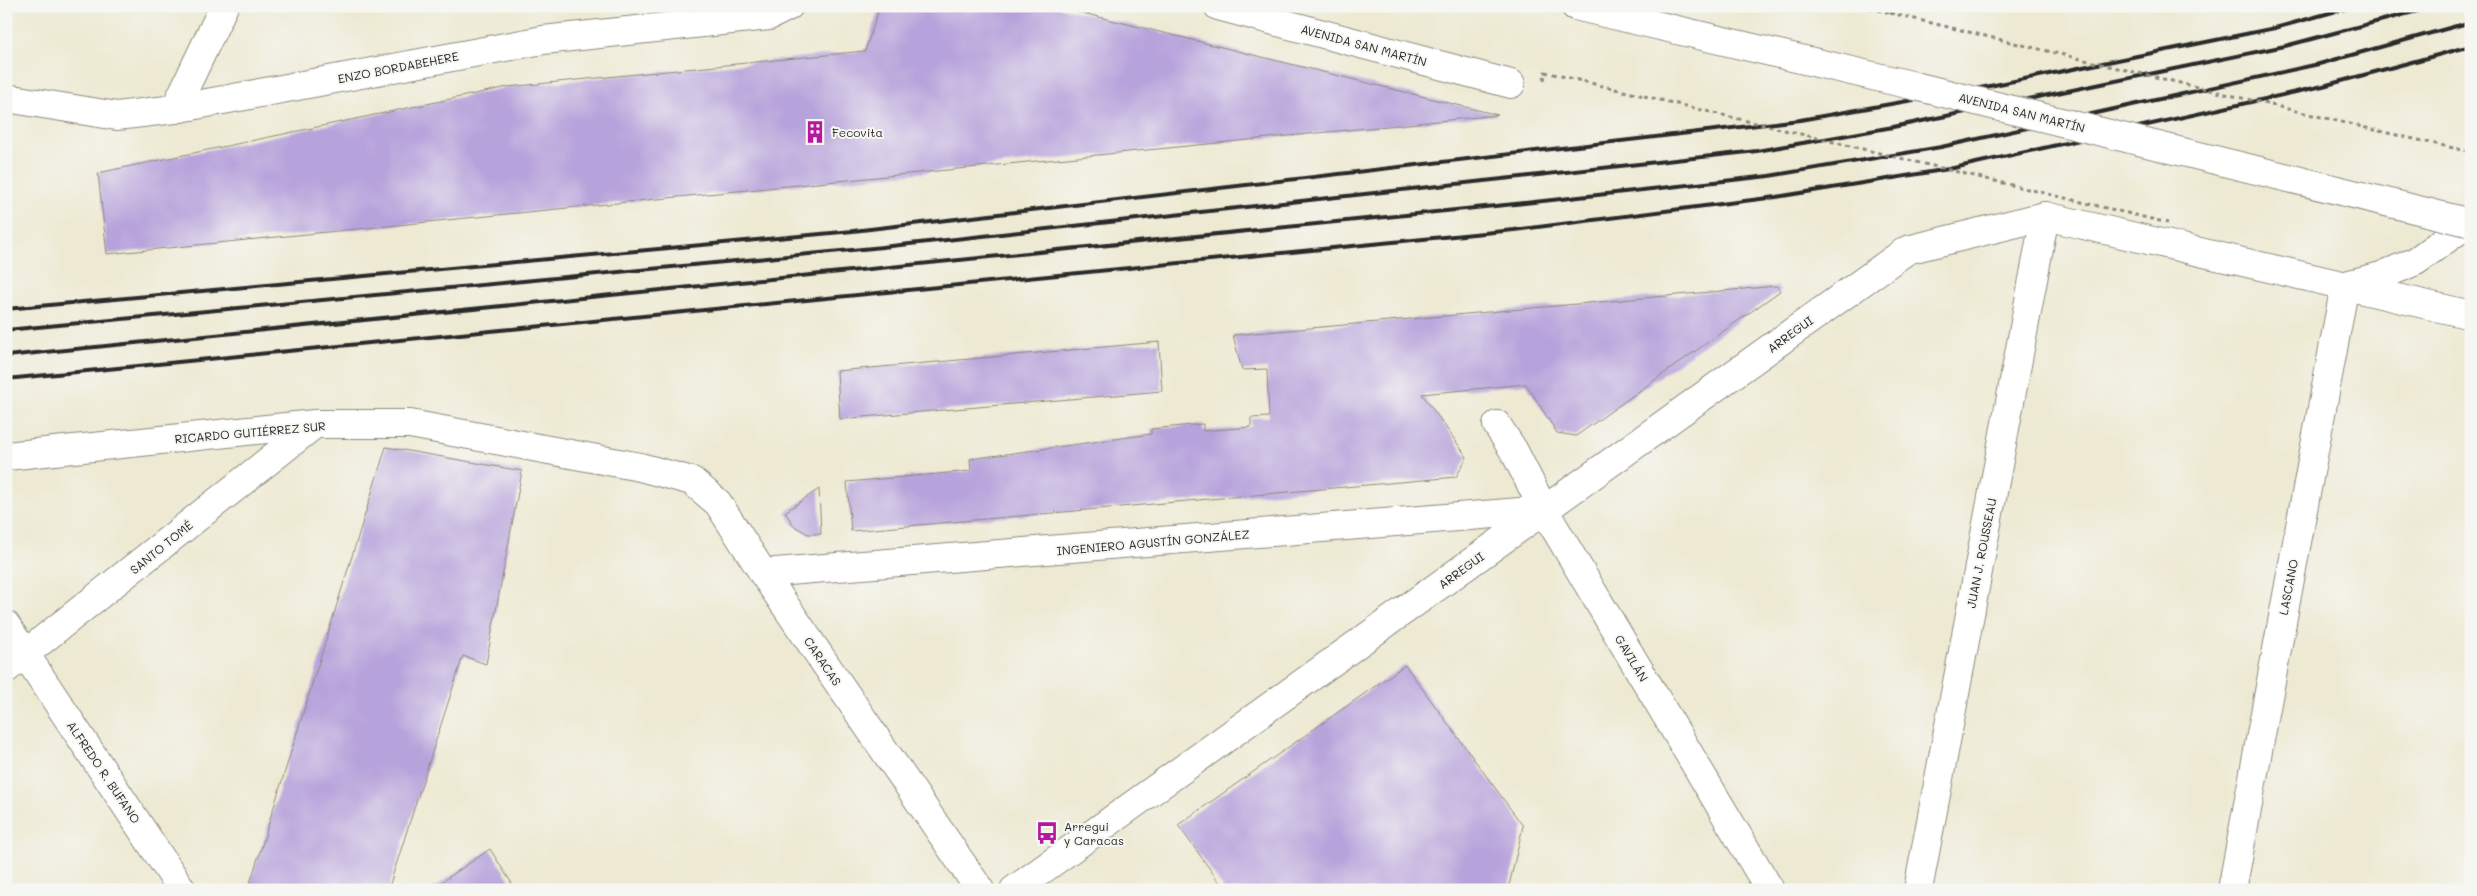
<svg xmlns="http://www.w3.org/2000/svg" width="2477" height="896" viewBox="0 0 2477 896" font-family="Mali,sans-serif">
<rect width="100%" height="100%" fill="#f6f6f2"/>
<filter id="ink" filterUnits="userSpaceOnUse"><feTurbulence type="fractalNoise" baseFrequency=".02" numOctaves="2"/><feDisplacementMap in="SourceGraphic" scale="10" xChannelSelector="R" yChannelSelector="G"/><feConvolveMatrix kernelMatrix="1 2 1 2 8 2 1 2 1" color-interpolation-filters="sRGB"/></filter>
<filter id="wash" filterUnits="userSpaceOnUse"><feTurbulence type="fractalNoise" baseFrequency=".0096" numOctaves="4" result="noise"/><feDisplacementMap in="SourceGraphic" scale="20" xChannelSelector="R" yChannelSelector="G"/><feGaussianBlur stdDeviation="1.12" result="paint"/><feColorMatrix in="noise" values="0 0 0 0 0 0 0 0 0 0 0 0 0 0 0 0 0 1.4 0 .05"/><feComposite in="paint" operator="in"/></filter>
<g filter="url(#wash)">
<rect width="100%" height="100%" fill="#ede9d2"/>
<g id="blocks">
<!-- building -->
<g fill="#b7a3db">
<path d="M880,6H1054L1498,115L107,254L98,173L508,87L865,51Z"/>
<path d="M1777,286L1780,291L1576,436L1557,433L1526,384L1422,394L1467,457L1456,477L851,531L847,482L971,471L970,459L1151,434V429L1203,424V431L1251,427V418L1269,417L1267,369L1242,370L1233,335Z"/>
<path d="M1159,342L1162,391L840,419L837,371Z"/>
<path d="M386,447L522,471L486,664L463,656L388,890H248Z"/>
<path d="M819,489L821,534H808L794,526L785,512Z"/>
<path d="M1405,665L1523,826L1508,890H1225L1178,825Z"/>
<path d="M490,849L516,890H430Z"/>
</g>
</g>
</g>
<g filter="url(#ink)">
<use href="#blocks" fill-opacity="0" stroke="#8c8a7e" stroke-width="1"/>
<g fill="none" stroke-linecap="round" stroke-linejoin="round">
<defs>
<g id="street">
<path d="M1218,6L1511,84"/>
<path d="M6,98L117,116L175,109L543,40L769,16L789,6"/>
<path d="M175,109L224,6"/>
<path d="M2349,284L2381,276L2416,261L2471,221"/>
<path d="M1497,425L1514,451L1544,510L1770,890"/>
<path d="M6,456L315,424H410L640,467L692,481L718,503L763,573L980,890"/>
<path d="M763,573L1544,510"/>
<path d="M6,625L182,890"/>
<path d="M6,669L315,424"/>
<path d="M1014,890L1907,250L2045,216L2471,315"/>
<path d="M1918,890L2045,216"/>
<path d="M2232,890L2345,285"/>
</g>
<path id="primary" d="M1575,6L1911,85"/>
</defs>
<!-- street casing -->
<use href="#street" stroke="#8c8a7e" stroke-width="30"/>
<!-- primary casing -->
<use href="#primary" stroke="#8c8a7e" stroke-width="30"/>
<!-- path -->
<g stroke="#8c8a7e" stroke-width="3" stroke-dasharray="4 4" stroke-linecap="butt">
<path d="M1862,6L1890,13"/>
<path d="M1544,80L1545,72L1644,96"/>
<path d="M2379,131L2471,152"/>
</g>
<!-- street -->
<use href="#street" stroke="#fff" stroke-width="28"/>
<!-- primary -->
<use href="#primary" stroke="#fff" stroke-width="28"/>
<!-- rail -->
<g stroke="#2b2b2b" stroke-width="4">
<path d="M6,309L853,231L1800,120L1970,90L2275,28L2355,6"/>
<path d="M6,330L873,248L1757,151L1893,127L2285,46L2436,6"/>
<path d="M6,356L1515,204L1769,176L1941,147L2319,64L2471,22"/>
<path d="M6,379L1514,230L1776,197L1949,169L2323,86L2471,46"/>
</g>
<defs>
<path id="primary-bridge" d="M1911,85L2471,223"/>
</defs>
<!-- primary-bridge casing -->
<use href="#primary-bridge" stroke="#8c8a7e" stroke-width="30" stroke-linecap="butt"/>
<!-- path-bridge -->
<g stroke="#8c8a7e" stroke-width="3" stroke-dasharray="4 4" stroke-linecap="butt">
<path d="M1890,13L2379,131"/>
<path d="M1644,96L2168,223"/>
</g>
<!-- primary-bridge -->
<use href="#primary-bridge" stroke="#fff" stroke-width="28"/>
</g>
</g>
<!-- icons -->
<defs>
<symbol id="building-bare" viewBox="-9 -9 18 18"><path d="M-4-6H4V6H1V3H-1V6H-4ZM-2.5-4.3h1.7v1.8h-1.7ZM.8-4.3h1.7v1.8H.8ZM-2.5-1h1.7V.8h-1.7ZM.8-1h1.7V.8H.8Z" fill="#b5179e" stroke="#f6f6f2" stroke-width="2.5" paint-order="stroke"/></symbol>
<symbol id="bus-bare" viewBox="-9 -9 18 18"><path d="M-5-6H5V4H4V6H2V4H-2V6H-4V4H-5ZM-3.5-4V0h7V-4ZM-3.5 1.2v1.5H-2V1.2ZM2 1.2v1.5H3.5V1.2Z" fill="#b5179e" stroke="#f6f6f2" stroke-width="2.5" paint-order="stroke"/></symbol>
</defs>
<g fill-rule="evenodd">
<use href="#building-bare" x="799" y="116" width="32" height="32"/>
<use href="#bus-bare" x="1031" y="817" width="32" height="32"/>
</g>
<g text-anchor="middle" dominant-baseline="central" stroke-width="4" stroke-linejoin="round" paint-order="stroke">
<!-- street labels -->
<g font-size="12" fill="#2b2b2b" stroke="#f6f6f2">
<text transform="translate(1364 45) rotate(15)">AVENIDA SAN MARTÍN</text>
<text transform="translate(398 67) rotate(-11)">ENZO BORDABEHERE</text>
<text transform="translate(2022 112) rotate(14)">AVENIDA SAN MARTÍN</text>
<text transform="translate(1790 334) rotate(-36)">ARREGUI</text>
<text transform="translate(250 432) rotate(-5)">RICARDO GUTIÉRREZ SUR</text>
<text transform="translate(1153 542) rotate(-5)">INGENIERO AGUSTÍN GONZÁLEZ</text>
<text transform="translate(161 547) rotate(-39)">SANTO TOMÉ</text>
<text transform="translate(1981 553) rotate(-79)">JUAN J. ROUSSEAU</text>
<text transform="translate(1461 570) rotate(-36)">ARREGUI</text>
<text transform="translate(2288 587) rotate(-79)">LASCANO</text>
<text transform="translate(1632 658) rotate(59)">GAVILÁN</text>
<text transform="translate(823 661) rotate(56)">CARACAS</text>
<text transform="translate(104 772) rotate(56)">ALFREDO R. BUFANO</text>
</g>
<!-- poi labels -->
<g font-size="12" fill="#2b2b2b" stroke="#f6f6f2" text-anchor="start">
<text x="832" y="132">Fecovita</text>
<text x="1064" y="826">Arregui<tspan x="1064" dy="14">y Caracas</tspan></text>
</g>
</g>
<!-- margin -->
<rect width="2477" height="896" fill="none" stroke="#f6f6f2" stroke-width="25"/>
</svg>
